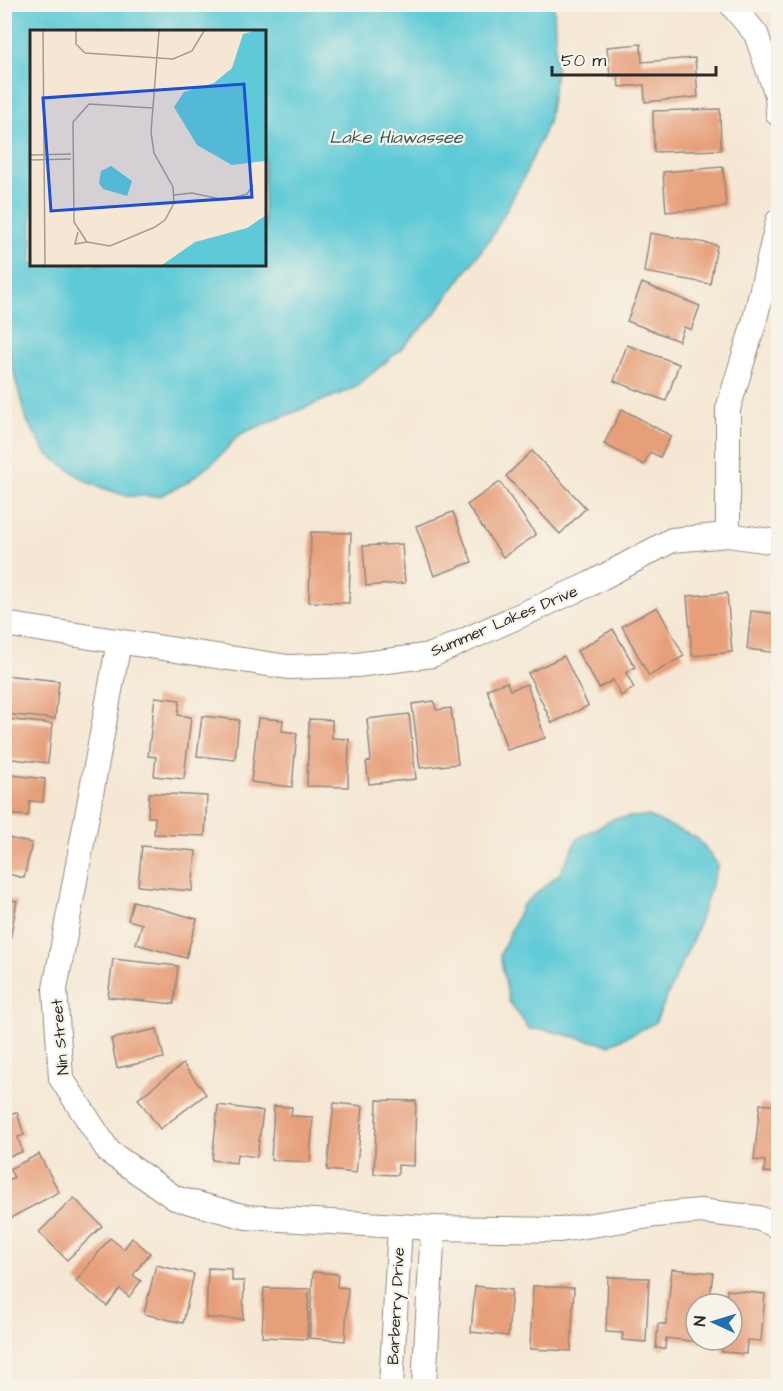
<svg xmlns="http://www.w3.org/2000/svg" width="783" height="1391" viewBox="0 0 783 1391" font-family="'Architects Daughter',sans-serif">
<rect width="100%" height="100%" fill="#f7f3e8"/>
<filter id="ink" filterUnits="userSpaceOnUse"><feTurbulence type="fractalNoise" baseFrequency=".0167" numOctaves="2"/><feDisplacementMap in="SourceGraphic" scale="12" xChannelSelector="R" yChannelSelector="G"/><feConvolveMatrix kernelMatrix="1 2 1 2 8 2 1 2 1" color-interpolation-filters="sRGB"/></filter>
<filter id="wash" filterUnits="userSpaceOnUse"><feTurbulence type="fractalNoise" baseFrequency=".008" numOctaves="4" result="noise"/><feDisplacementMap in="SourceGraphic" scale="24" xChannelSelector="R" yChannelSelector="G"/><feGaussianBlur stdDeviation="1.35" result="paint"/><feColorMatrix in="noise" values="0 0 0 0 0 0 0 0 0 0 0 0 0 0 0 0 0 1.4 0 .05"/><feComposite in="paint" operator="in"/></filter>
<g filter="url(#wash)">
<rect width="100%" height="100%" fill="#f5e7d3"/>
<!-- water -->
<g fill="#5ecad7" stroke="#447a81" stroke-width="1.5" fill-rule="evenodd">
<path d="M4,5H554L556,71L548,123L524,177L492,236L433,316L399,351L354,388L240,434L216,460L188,482L160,496H126L89,483L47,454L27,421L16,382L4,331ZM32,32H264V264H32Z"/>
<path d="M648,816L697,838L718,865L695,934L655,1023L609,1045L546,1030L529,1029L509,1001L500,955L522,906L560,873L577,839L615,818Z"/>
</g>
<g id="blocks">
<!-- building -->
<g fill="#e79f79">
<path d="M641,44L642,62L695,58L698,97L645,102L644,85L619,87L618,75L610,76L607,47Z"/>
<path d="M720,109L721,150L654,152L653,111Z"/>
<path d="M723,167L726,207L666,212L663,172Z"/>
<path d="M650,233L717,245L710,284L644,272Z"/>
<path d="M642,283L700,306L691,330L684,327L679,341L627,321Z"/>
<path d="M627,345L679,364L666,401L614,381Z"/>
<path d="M622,409L671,436L660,457L650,452L644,465L604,444Z"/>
<path d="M532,451L586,508L560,534L506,476Z"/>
<path d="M500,482L536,535L503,557L467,505Z"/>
<path d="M453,512L472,562L434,576L416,526Z"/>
<path d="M311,532L351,533L349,603L309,602Z"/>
<path d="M402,544L405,583L366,586L363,546Z"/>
<path d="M727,593L732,652L692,656L687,596Z"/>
<path d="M657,607L684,656L649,676L622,626Z"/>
<path d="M751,611L778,614V653L747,649Z"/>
<path d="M613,629L635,667L626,673L634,688L621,696L613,680L599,688L577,651Z"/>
<path d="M564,656L588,706L552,723L528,673Z"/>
<path d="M4,675L59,681L55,719L4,714Z"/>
<path d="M507,682L510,690L527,684L545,738L507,750L487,689Z"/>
<path d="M155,697L180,700L178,715L191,717L184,779L154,776L156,757L148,756Z"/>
<path d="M434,701L436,710L451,708L458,764L420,768L412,704Z"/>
<path d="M409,714L416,779L369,784L366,762L371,761L367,719Z"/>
<path d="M202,716L239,720L235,760L197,756Z"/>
<path d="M258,718L283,720L282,731L297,733L292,787L251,782Z"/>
<path d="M4,719L52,724L48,763L4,758Z"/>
<path d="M309,719L332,720V738L349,739L348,787L307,786Z"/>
<path d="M4,774L45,779L43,802L30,801L28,816L4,814Z"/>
<path d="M149,793L207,796L205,836L154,834L155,817H148Z"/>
<path d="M4,837L32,843L24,878L4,873Z"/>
<path d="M142,846L196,851L192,891L138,886Z"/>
<path d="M5,899L17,901L10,940L5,939Z"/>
<path d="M133,901L197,919L186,958L136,944L142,924L128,920Z"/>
<path d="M113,959L178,966L174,1004L108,997Z"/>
<path d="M157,1029L164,1058L117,1068L111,1039Z"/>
<path d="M183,1064L206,1094L160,1129L138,1099Z"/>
<path d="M377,1100L416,1101L414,1166L398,1165V1175L374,1174Z"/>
<path d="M334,1103L363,1106L356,1173L327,1170Z"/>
<path d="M760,1104L778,1106V1173L764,1172L765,1161L754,1160Z"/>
<path d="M218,1105L263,1111L257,1157L237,1154L236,1163L212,1160Z"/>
<path d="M274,1106L292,1107L291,1116L313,1117L310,1162L271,1160Z"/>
<path d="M17,1112L24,1135L18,1137L22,1152L4,1158V1115Z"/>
<path d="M39,1154L59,1192L5,1221V1182L14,1177L9,1169Z"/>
<path d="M74,1198L102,1226L67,1260L39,1232Z"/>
<path d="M110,1238L124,1249L132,1238L150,1253L133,1275L141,1281L129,1297L120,1289L107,1306L76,1281Z"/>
<path d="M156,1265L194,1274L183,1323L144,1314Z"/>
<path d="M208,1268L232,1269V1281H244L243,1319L206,1318Z"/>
<path d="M672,1269L713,1273L709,1304H696V1340H705V1343L666,1338L665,1349L656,1348L658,1324H666Z"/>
<path d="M313,1272L338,1274L337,1287L348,1288L345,1341L309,1338Z"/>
<path d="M608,1277L649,1278L646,1342L622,1340L623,1333L606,1332Z"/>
<path d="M475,1286L512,1290L508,1336L471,1332Z"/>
<path d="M533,1286L574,1288L571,1351L530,1349Z"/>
<path d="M264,1288L309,1289L307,1339L262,1337Z"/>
<path d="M727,1290L765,1294L761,1341L747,1340L746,1354L722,1352L723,1340H732V1304H726Z"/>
</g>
</g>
</g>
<g filter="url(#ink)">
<use href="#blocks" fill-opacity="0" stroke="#90897f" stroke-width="1.5"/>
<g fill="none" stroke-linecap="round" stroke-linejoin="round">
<defs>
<g id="street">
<path d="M731,4L756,34L777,95L778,114"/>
<path d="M728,535V409L754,323L778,221"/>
<path d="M4,624L288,667L357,665L432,655L590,584L672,540L728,535L778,542"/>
<path d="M119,642L55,989L61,1078L109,1152L175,1198L246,1217L433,1228L560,1230L656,1215L700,1211L758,1218L778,1226"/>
<path d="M391,1386L400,1226"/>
<path d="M424,1386L433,1228"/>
</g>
</defs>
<!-- street casing -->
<use href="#street" stroke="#90897f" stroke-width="26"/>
<!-- street -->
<use href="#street" stroke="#fff" stroke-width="24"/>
</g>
</g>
<g text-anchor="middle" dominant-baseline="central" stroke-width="4.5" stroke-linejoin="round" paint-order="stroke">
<!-- street labels -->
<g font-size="16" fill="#2b2b2b" stroke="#f7f3e8">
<text transform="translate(504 621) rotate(-23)">Summer Lakes Drive</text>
<text transform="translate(60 1037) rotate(-95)">Nin Street</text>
<text transform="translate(396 1306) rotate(-87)">Barberry Drive</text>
</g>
<!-- water labels -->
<g font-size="18" font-style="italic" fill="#3a5b5f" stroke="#f7f3e8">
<text x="396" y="137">Lake Hiawassee</text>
</g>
</g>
<!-- overview -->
<g transform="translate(30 30)">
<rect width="236" height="236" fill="#f5e7d3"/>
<path d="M224,1H235V131L202,135L167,115L144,77L154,62L184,53L202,38L213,4ZM81,136L102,151L97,166L73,159L69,153L71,141ZM235,186V235H132L165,212L217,198Z" fill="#5ecad7"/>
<path fill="none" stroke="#a49c90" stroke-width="1.5" d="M13,1L15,235M46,1V14L55,23L143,29L162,21L174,1M123,78L59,74L43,92L44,192L57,212L80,216L125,197L135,190L144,173L143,157L124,123L121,102L129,1M0,125L41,124M0,130L41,129M144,165L162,163L195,170L217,164L223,155M48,202L45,214L57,212"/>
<path fill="#1d4ed8" fill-opacity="0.15" stroke="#1d4ed8" stroke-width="3" d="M214,54L222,167L21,181L13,68Z"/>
<rect width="236" height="236" fill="none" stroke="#2b2b2b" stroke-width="3"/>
</g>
<!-- margin -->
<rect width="783" height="1391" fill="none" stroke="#f7f3e8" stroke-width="24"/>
<!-- north arrow -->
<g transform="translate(714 1322) rotate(274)"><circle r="28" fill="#f7f3e8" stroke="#a5a39c" stroke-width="1.5"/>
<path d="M0-4.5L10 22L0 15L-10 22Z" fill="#1f6fb2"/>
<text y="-9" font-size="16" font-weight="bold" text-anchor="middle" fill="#2b2b2b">N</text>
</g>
<!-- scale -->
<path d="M552 66v9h164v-9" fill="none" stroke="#2b2b2b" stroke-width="3"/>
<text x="561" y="66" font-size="18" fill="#2b2b2b" stroke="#f7f3e8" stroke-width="4.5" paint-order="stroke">50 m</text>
</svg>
